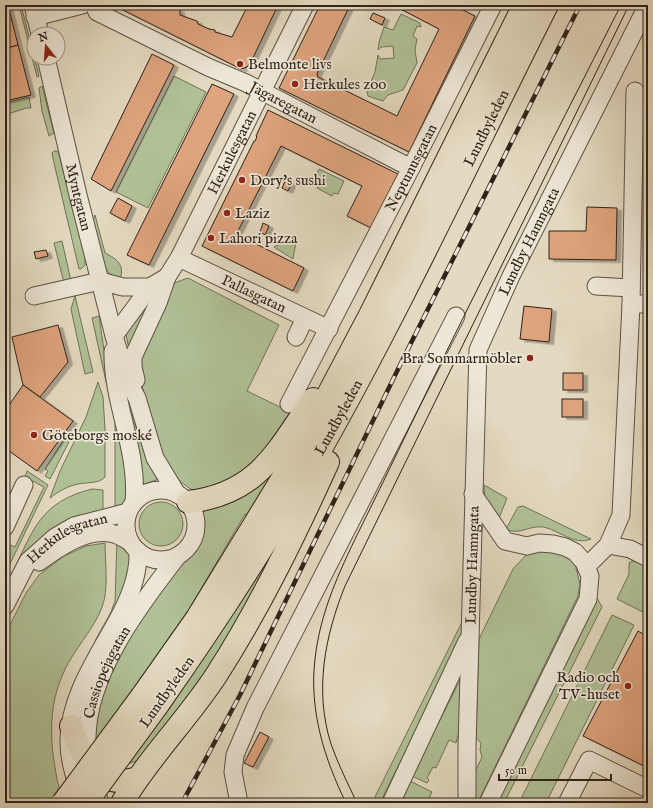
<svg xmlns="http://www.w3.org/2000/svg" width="653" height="808" viewBox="0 0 653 808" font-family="'IM FELL English',serif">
<defs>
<filter id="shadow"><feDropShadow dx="4.5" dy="2.5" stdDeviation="0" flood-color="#0004"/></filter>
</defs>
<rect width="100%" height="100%" fill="#e4dac1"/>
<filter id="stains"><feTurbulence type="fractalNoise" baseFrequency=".005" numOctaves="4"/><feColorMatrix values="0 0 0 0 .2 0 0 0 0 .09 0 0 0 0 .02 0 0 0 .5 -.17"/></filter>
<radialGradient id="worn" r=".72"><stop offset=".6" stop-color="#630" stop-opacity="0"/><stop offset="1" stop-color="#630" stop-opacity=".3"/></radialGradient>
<!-- green -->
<g fill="#b0c196" stroke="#707258">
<path d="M19,5H21L39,76L37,77Z"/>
<path d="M401,14L420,23L421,27L417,26L413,36L417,39L415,50L417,63L403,90L388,95L383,101L368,96L367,91L375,72L378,55L380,59L394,58L393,46L381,47L378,50L379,42L384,27L393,30Z"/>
<path d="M174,76L206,92L148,208L116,192Z"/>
<path d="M42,86L54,133L49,136L42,111L39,88Z"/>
<path d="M29,97L31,108H26L5,115V103Z"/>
<path d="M54,151H57L59,154L85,257V265L81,269H79L54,163L52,153Z"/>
<path d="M319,169L344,181L338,194L334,193L332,196L317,188L318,186L312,183Z"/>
<path d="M95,215L105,253C117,259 125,265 120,279C98,274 97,240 93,221Z"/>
<path d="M290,240L296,242L293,259L274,247Z"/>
<path d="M62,241L71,281L64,283L54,243Z"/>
<path d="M188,278L279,325L247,391L284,409L293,410L283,428L237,481L196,492C155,472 150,414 139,373V362L174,283Z"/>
<path d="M75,296L93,372L85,374L71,309Z"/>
<path d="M151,298L129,349L125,330Z"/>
<path d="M99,316L107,371L130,470L128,497L125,503L115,509V422L92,318Z"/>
<path d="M123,378C128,399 145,466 159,479L142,485Z"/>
<path d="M98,382L103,397L105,429V477C99,484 87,482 78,484C68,486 59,491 50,498L60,471L86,417Z"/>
<path d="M68,433L72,436L50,479L45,476L48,471L45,469Z"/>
<path d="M279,466L246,516L245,514L178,628L93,745L95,713L123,645L175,570L198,548L204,534L205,522L201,507Z"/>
<path d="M27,471L48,485L5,574V543L15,547L44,487L25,477Z"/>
<path d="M484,485L507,498L498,521L485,501Z"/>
<path d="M92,489L103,490V512L12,574C33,530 40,502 92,489Z"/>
<circle cx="161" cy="524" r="22"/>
<path d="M523,506L591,539C574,546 559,530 543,527C529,525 519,536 506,529L518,507Z"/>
<path d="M117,540C120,543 126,547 128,551C140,575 108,621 96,643L95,641L111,612L115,601Z"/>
<path d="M278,542L283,544L224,650L142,759L127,764L248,591Z"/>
<path d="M105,543C105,562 109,590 102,607C95,626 80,643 70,660C46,701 49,743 59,788L48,803H5V635L26,593L39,575L64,556L86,546Z"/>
<path d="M542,549L562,552L575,564L580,584L578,596L480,798L477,803H467L474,769L476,770L482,757L480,750L481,743L476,738L479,639L513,569L526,555Z"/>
<path d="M632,561L648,565V602L643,612L617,599L629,574V563Z"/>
<path d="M597,598L602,607L504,803H495Z"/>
<path d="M612,615L634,625L546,803H519Z"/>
<path d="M462,622V635L451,659L380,803H372Z"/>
<path d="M461,678V724L456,743L449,740L436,768L433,767L427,778L429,780L427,783L412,776Z"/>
<path d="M410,781L432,792L427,803H399Z"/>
</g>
<!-- building -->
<g fill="#dea47e" stroke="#2f221a" filter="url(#shadow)">
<path d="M5,5H8L18,45L5,49Z"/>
<path d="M113,5H170L180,10V15L197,21L198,24L209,29L215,30V32L232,37L248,5H278L251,62L247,67L241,69Z"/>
<path d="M320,5H350L317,74L318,77L397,116L439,29L393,5H453L475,16L409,152L279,88Z"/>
<path d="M373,13L385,18L382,25L370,19Z"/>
<path d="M18,45L31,95L5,101V49Z"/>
<path d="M152,54L174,65L111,191L91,179Z"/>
<path d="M212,84L234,94L149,265L127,255Z"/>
<path d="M268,110L398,174L371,228L347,216L362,186L281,146L237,233L238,235L304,268L293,291L202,246L254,141H255L257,137L256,136Z"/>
<path d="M286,179L292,182L288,191L282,188Z"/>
<path d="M118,198L132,206L125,221L110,213Z"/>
<path d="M587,207L617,208L616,260L549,259V231H586Z"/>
<path d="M263,223L269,226L265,235L260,232Z"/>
<path d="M46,250L48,256L36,259L34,252Z"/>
<path d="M524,306L552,309L549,342L520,339Z"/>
<path d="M58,325L68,362L40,397L23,385L12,337Z"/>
<rect x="563" y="373" width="20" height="17"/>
<path d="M23,385L73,421L37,471L5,448V411Z"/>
<rect x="562" y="399" width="21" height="18"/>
<path d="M638,631L648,637V768L583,736Z"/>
<path d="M260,732L269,737L253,767L244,763Z"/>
</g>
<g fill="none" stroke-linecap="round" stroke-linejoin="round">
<defs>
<g id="minor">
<path d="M33,5L40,34"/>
<path id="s1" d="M94,5L97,12L208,67L246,83L411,168"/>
<path d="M35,17L82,5"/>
<path id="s2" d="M46,58L78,195L114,336L128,381L137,398L155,458L177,494"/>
<path id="s3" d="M179,258L329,329"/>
<path d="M596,286L631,288"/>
<path d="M34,296L100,281L123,287H150L167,277"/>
<path d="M631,304H648"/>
<path d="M114,336L150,287"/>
<path d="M296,337L305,318"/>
<path d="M113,351C112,402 139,451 134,502"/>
<path id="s4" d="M136,380L133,367V357L158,303L167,277L179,258L305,5"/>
<path id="s5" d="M289,404L411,168L493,5"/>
<circle cx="161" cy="525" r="35"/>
<path d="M473,494L505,541L527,546L539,543L553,544L565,547L575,552L584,562L590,576L588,599L488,803"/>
<path d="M5,527L24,485"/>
<path d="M608,545L630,549L648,558"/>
<path d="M39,562C58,548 85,529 110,533C117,534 124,538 130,542"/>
<path d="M586,567L608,545L621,515L631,304L635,91"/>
<path id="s6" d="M5,606L28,561L55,537L74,526L128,512"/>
<path d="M80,793C75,777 69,761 69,743C68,700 96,659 116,623C128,601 139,577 138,551"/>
<path id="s7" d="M100,803C94,784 88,764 87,743C85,677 138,607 177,557"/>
<path d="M239,803L233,772L235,755L255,708L456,316"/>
<path d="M391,803L467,641"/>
<path id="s8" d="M467,803V747L478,350L511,276L644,12L645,5"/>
<path d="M567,803L589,760L648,789"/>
</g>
<g id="highway">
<path d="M188,502C258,494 276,452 313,399"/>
<path d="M142,696L197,618L293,461L370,315L524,5"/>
<path id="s9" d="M157,706C211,629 263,550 310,468C396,318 469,160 547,5"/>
<path d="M71,726C78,748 93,782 121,781C126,781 132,779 137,779"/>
<path d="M122,803C149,757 188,719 217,674C260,607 295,535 328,462"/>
</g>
</defs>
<!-- minor casing -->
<use href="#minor" stroke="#5c5044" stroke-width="19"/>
<!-- highway casing -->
<use href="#highway" stroke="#2f221a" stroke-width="24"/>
<!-- minor -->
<use href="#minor" stroke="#ede7d7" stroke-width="17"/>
<!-- highway -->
<use href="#highway" stroke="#e4dac1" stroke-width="22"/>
<!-- tram -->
<g stroke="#2f221a" stroke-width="1">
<path d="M346,803C324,758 309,710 315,659C320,613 339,572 359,531C373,503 387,474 401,445C472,297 547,151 621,5"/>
<path d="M357,803C348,784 338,764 331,744C314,690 325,636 345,586L629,5"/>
</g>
<defs>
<path id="rail" d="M182,803L240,695L400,365L580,5"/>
</defs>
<!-- rail casing -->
<use href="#rail" stroke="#2f221a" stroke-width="4.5"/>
<!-- rail -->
<use href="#rail" stroke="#ede7d7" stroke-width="3" stroke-dasharray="9" stroke-linecap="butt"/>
<defs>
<g id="highway-bridge">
<path d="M63,803L142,696"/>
<path d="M86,803L157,706"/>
</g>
</defs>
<!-- highway-bridge casing -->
<use href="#highway-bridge" stroke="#2f221a" stroke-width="24" stroke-linecap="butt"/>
<!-- highway-bridge -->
<use href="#highway-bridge" stroke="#e4dac1" stroke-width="22"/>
</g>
<!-- markers -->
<g fill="#8f2418" stroke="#ede7d7" stroke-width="1.5">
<circle cx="240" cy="64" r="4"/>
<circle cx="295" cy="84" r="4"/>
<circle cx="242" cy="180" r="4"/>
<circle cx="227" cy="213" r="4"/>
<circle cx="211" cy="238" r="4"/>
<circle cx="530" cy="358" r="4"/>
<circle cx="34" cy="435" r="4"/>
<circle cx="628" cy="686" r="4"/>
</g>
<g text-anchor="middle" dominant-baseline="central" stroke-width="3.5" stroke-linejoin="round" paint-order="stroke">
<!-- poi labels -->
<g font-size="15" fill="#2f221a" stroke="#ede7d7" text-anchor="start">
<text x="248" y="64">Belmonte livs</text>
<text x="303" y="84">Herkules zoo</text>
<text x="250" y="180">Dory's sushi</text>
<text x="235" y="213">Laziz</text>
<text x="219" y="238">Lahori pizza</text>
<text x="522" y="358" text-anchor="end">Bra Sommarmöbler</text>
<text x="42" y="435">Göteborgs moské</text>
<text x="620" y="677" text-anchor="end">Radio och<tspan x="620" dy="17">TV-huset</tspan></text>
</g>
<!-- street labels -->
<g font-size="15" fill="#2f221a" stroke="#ede7d7">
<text stroke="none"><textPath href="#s1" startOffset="215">Jägaregatan</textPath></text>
<text stroke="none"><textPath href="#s9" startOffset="666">Lundbyleden</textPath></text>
<text stroke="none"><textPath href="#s4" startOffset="251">Herkulesgatan</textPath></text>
<text stroke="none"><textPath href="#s5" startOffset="266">Neptunusgatan</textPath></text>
<text stroke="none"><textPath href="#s2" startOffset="143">Myntgatan</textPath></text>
<text stroke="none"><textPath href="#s8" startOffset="573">Lundby Hamngata</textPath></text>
<text stroke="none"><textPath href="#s3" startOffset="83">Pallasgatan</textPath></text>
<text stroke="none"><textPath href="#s9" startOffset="341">Lundbyleden</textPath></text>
<text stroke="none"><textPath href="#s6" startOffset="97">Herkulesgatan</textPath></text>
<text stroke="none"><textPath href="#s8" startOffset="238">Lundby Hamngata</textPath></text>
<text stroke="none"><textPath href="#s7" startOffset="136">Cassiopejagatan</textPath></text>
<text transform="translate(167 692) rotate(-55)">Lundbyleden</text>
</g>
</g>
<!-- margin -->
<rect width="653" height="808" fill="none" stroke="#e4dac1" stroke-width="20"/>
<rect x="6" y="6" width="641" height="796" fill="none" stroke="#2f221a" stroke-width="2"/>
<rect x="10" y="10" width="633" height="788" fill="none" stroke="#2f221a"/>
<!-- north arrow -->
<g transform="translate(46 46) rotate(343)"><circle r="19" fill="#ede7d7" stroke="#a1988b"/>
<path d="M0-3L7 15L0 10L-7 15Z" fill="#8f2418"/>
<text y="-6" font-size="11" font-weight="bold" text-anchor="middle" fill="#2f221a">N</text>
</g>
<!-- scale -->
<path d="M499 774v6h112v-6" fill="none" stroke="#2f221a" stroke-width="2"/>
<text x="505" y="774" font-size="12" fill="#2f221a" stroke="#ede7d7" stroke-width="3" paint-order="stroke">50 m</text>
<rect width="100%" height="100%" filter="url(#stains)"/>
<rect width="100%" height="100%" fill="url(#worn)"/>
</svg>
